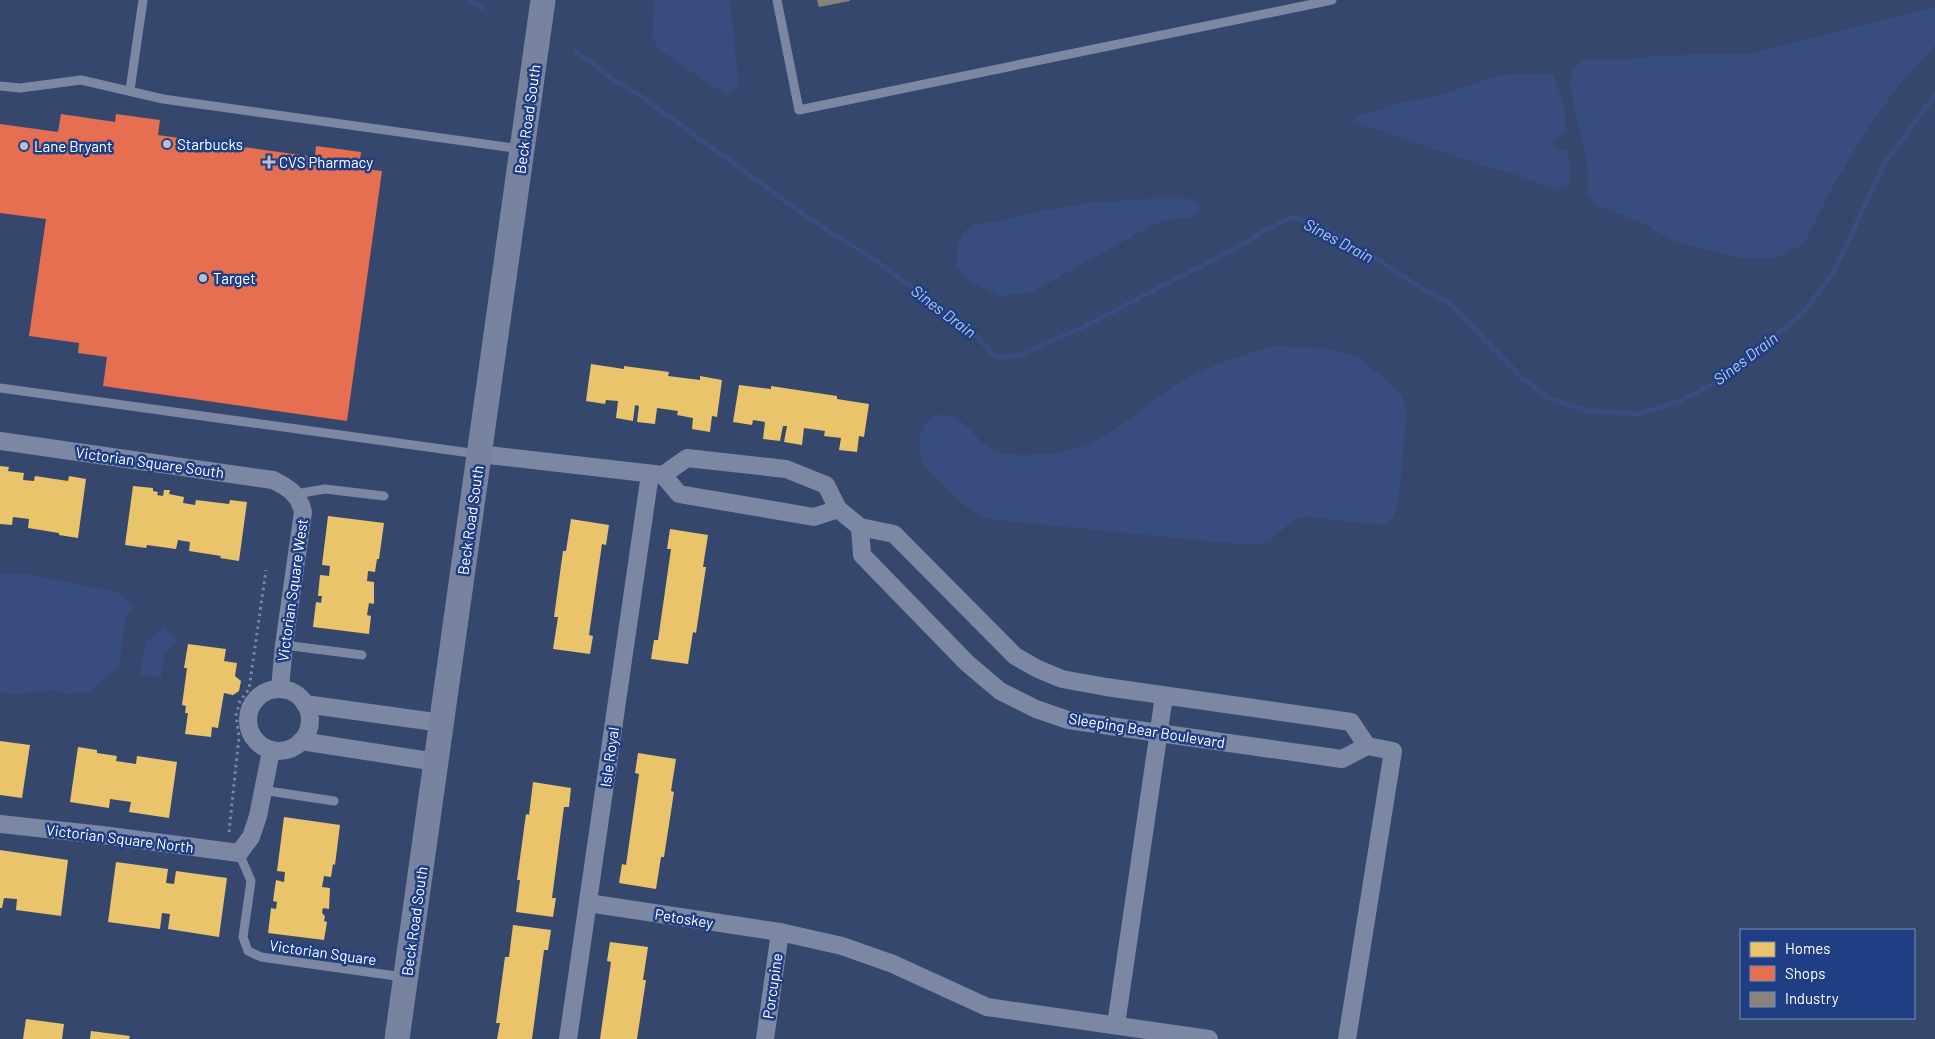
<svg xmlns="http://www.w3.org/2000/svg" width="1935" height="1039" viewBox="0 0 1935 1039" font-family="Barlow,sans-serif">
<rect width="100%" height="100%" fill="#36476d"/>
<!-- water -->
<g fill="#384d7f">
<path d="M655,0H730L739,87L727,94L715,88L658,49L652,37Z"/>
<path d="M1935,7V45L1899,85L1865,132L1834,184L1804,244L1775,258L1746,259L1676,242L1641,222L1595,205L1588,195V168L1570,86L1573,69L1583,59L1617,60L1655,56L1752,53Z"/>
<path d="M1553,74L1564,105L1566,132L1552,140L1556,149L1568,150L1571,176L1569,185L1557,190L1520,176L1472,162L1352,121L1357,116L1405,102L1441,95L1500,75Z"/>
<path d="M1146,199H1190L1201,206L1193,217L1164,220L1147,228L1030,293L1001,296L970,282L956,267L958,245L965,231L974,224L1001,221L1036,212L1088,203Z"/>
<path d="M1274,346L1333,349L1360,358L1402,395L1407,413L1398,505L1392,519L1387,524H1370L1305,516L1292,521L1269,542L1257,544L1227,543L989,519C965,509 954,496 936,477C932,473 926,468 924,463C917,450 918,431 928,420C932,416 937,415 942,415C966,415 974,441 994,450C1010,458 1045,455 1062,452C1109,443 1143,405 1182,381C1211,365 1243,355 1274,346Z"/>
<path d="M0,573L27,574L117,592L135,606L126,615L119,665C110,676 99,681 89,692L67,694L54,690L17,694L0,692Z"/>
<path d="M165,626L178,642L165,653L161,677L140,674L146,642Z"/>
</g>
<!-- homes -->
<g fill="#e9c46a">
<path d="M591,364L624,369V366L669,372L668,376L700,380V376L722,380L717,417L712,416L710,432L692,429L693,418L677,415L678,411L657,408L655,424L637,422L639,406L635,405L633,421L616,418L618,401L606,400L605,404L586,401Z"/>
<path d="M739,385L771,389V386L837,396V399L869,404L864,437L859,436L857,452L839,450L841,438L824,436L825,431L804,428L802,445L784,442L787,426H783L780,441L763,439L765,422L753,420L752,425L733,422Z"/>
<path d="M0,466L9,467L8,471L24,473L23,480L34,481L35,476L68,481L69,476L86,479L78,538L59,535V533L28,528L29,519L13,517L12,525L0,524Z"/>
<path d="M133,486L153,488V491L158,492L157,495L163,496L164,490H170L169,494L184,497L183,503L195,505L196,500L229,504L230,500L247,502L239,561L220,558L221,556L189,551L190,542L178,540L176,549L147,545L146,548L125,545Z"/>
<path d="M328,516L384,523L379,559H377L375,572L368,571L367,581L374,582V604L369,603L367,615L371,616L369,634L313,627L316,602L321,603L322,596H318L320,575L329,576L330,566L322,565Z"/>
<path d="M571,519L609,525L606,545L602,544L589,635L593,636L590,654L553,649L558,617H554L563,551H566Z"/>
<path d="M670,529L708,535L703,567H706L696,633L693,632L688,664L651,659L654,640H658L671,549H667Z"/>
<path d="M188,644L226,649L224,661L237,663L235,676L241,681L239,691L233,695L224,693L218,728L212,727L211,737L185,734L188,713H185L186,706L182,705L187,668H184Z"/>
<path d="M0,741L30,745L22,798L0,795Z"/>
<path d="M78,747L97,750V753L117,756L116,761L136,764L137,756L177,762L169,818L129,812L131,802L110,799L109,808L70,802Z"/>
<path d="M638,753L676,759L671,791L674,792L664,857H661L656,889L619,883L622,864L626,865L639,774L635,773Z"/>
<path d="M533,782L571,788L569,807H564L552,898H556L553,917L516,912L520,880H517L526,814L529,815Z"/>
<path d="M284,817L340,825L335,865L333,864L331,877L324,876L322,887L330,888L329,909L323,908L322,913L325,916L324,921L327,922L324,940L268,933L271,908L276,909L277,902L273,901L276,880L284,882L285,872L277,871Z"/>
<path d="M0,850L68,860L61,916L16,910L17,899L4,898L2,908H0Z"/>
<path d="M116,862L168,869L166,883L174,884L176,871L227,878L219,937L168,929L170,914L162,913L160,929L108,922Z"/>
<path d="M513,925L551,930L548,950H544L532,1039H497L500,1023H496L505,957H509Z"/>
<path d="M610,942L648,947L643,980H646L637,1039H600L611,962L607,961Z"/>
<path d="M26,1019L64,1024L62,1039H23Z"/>
<path d="M91,1031L130,1036L129,1039H90Z"/>
</g>
<!-- shops -->
<path fill="#e76f51" d="M61,114L115,122L116,114L160,120L158,135L315,157L316,146L361,152L359,168L382,171L347,421L103,386L107,357L78,353L79,343L29,336L46,219L0,213V124L58,132Z"/>
<!-- industry -->
<path fill="#8a817c" d="M817,0H850V1L819,7Z"/>
<g fill="none" stroke-linecap="round" stroke-linejoin="round">
<!-- stream -->
<g stroke="#384d7f" stroke-width="5">
<path d="M470,0L482,8"/>
<path d="M576,53L589,60L610,77L642,97L810,219L872,258L948,313L967,325L988,349L996,356L1002,358L1020,355L1083,327L1231,251L1266,230L1291,218H1297L1340,237L1366,252L1413,283L1449,303L1521,377L1548,398L1587,411L1639,414L1680,401L1724,378L1804,312L1833,273L1885,163L1935,95"/>
</g>
<!-- path -->
<path stroke="#7c88a3" stroke-width="3" stroke-dasharray="2.5 4" stroke-linecap="butt" d="M229,832L239,737L236,715L240,701L249,689L266,570"/>
<!-- service -->
<g stroke="#7c88a3" stroke-width="9">
<path d="M777,0L799,110L1332,0"/>
<path d="M0,86L20,88L81,80L163,99L521,149"/>
<path d="M130,90L143,0"/>
<path d="M0,388L478,454"/>
<path d="M296,494L325,489L384,496"/>
<path d="M284,645L362,655"/>
<path d="M262,790L334,801"/>
<path d="M239,853L251,881L243,937L248,951L261,957L403,977"/>
</g>
<!-- minor -->
<g stroke="#7c88a3" stroke-width="18">
<path d="M0,441L273,480C289,488 299,494 303,512L284,645L280,688"/>
<path d="M479,454L663,475L687,458L786,469L826,485L838,509L860,527"/>
<path d="M663,475L679,494L814,517L838,509"/>
<circle cx="279" cy="720" r="31"/>
<path d="M305,704L442,723"/>
<path d="M301,741L436,762"/>
<path d="M0,824L102,835L239,853L251,837L258,816L271,751"/>
<path d="M588,903L780,932L842,946L893,964L987,1007L1209,1039"/>
<path d="M1116,1025L1164,696"/>
<path d="M568,1039L650,474"/>
<path d="M765,1039L780,932"/>
<path d="M1347,1039L1393,751L1367,746L1342,759L1068,720L1036,709L1000,691L967,663L862,555L860,527L894,534L1015,656L1038,669L1062,679L1106,687L1351,722L1367,746"/>
</g>
<!-- secondary -->
<path stroke="#77839f" stroke-width="25" d="M397,1039L543,0"/>
</g>
<!-- markers -->
<g fill="#b9bfcc" stroke="#203e83" stroke-width="2">
<circle cx="167" cy="144" r="5"/>
<circle cx="24" cy="146" r="5"/>
<path d="M266.5 154.5h5v5h5v5h-5v5h-5v-5h-5v-5h5z"/>
<circle cx="203" cy="278" r="5"/>
</g>
<g text-anchor="middle" dominant-baseline="central" stroke-width="5" stroke-linejoin="round" paint-order="stroke">
<!-- street labels -->
<g font-size="15" fill="#fff" stroke="#203e83">
<text transform="translate(527 119) rotate(-82)">Beck Road South</text>
<text transform="translate(150 462) rotate(8)">Victorian Square South</text>
<text transform="translate(470 520) rotate(-82)">Beck Road South</text>
<text transform="translate(292 590) rotate(-82)">Victorian Square West</text>
<text transform="translate(1147 730) rotate(9)">Sleeping Bear Boulevard</text>
<text transform="translate(609 757) rotate(-82)">Isle Royal</text>
<text transform="translate(120 838) rotate(7)">Victorian Square North</text>
<text transform="translate(684 918) rotate(9)">Petoskey</text>
<text transform="translate(414 921) rotate(-82)">Beck Road South</text>
<text transform="translate(323 952) rotate(8)">Victorian Square</text>
<text transform="translate(772 986) rotate(-82)">Porcupine</text>
</g>
<!-- poi labels -->
<g font-size="15" fill="#fff" stroke="#203e83" text-anchor="start">
<text x="177" y="144">Starbucks</text>
<text x="34" y="146">Lane Bryant</text>
<text x="279" y="162">CVS Pharmacy</text>
<text x="213" y="278">Target</text>
</g>
<!-- water labels -->
<g font-size="16" font-style="italic" fill="#b2c7f1" stroke="#203e83">
<text transform="translate(1339 240) rotate(28)">Sines Drain</text>
<text transform="translate(944 311) rotate(37)">Sines Drain</text>
<text transform="translate(1745 358) rotate(-37)">Sines Drain</text>
</g>
</g>
<!-- legend -->
<rect x="1740" y="929" width="175" height="90" fill="#203e83" stroke="#798bb5"/>
<rect x="1750" y="942" width="25" height="15" fill="#e9c46a" stroke="#798bb5"/>
<text x="1785" y="954" font-size="15" fill="#ffffff">Homes</text>
<rect x="1750" y="966" width="25" height="15" fill="#e76f51" stroke="#798bb5"/>
<text x="1785" y="979" font-size="15" fill="#ffffff">Shops</text>
<rect x="1750" y="992" width="25" height="15" fill="#8a817c" stroke="#798bb5"/>
<text x="1785" y="1004" font-size="15" fill="#ffffff">Industry</text>
</svg>
